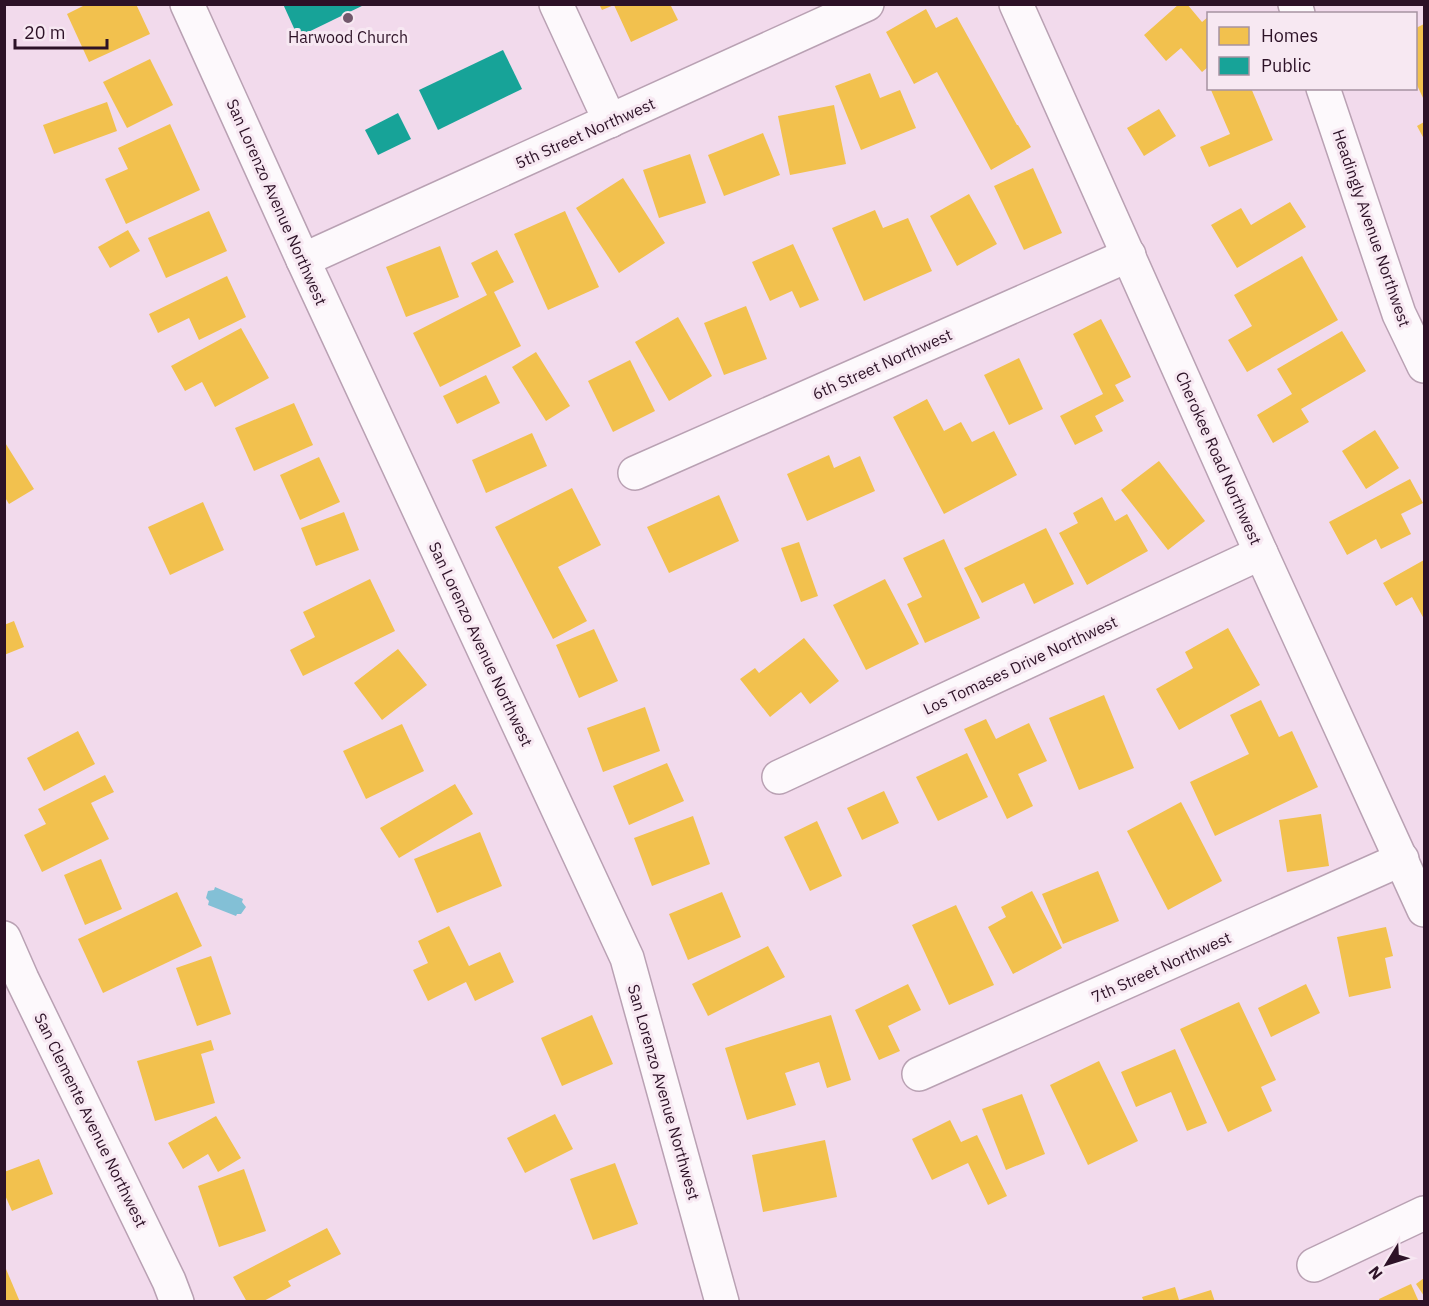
<svg xmlns="http://www.w3.org/2000/svg" width="1429" height="1306" viewBox="0 0 1429 1306" font-family="'IBM Plex Sans',sans-serif">
<rect width="100%" height="100%" fill="#f2daec"/>
<!-- water -->
<path fill="#83c0d6" d="M215,887L243,899L242,902L246,907L241,914H237L236,916L208,905L209,901L206,898L208,891L214,890Z"/>
<!-- homes -->
<g fill="#f2c14e">
<path d="M87,4H136L150,34L89,62L67,14Z"/>
<path d="M599,4H670L678,20L631,42L614,5L602,10Z"/>
<path d="M1179,4H1187L1202,22L1208,17V67L1202,72L1181,48L1166,61L1144,35Z"/>
<path d="M926,9L936,28L957,17L1017,125H1018L1031,147L991,170L937,72L914,84L886,32Z"/>
<path d="M1424,24V100L1416,83V28Z"/>
<path d="M150,59L173,105L127,128L103,82Z"/>
<path d="M870,73L880,98L900,90L916,128L861,150L835,86Z"/>
<path d="M1213,88H1251L1273,140L1209,167L1200,147L1230,134L1211,90Z"/>
<path d="M107,102L117,131L54,154L43,125Z"/>
<path d="M834,105L846,164L790,175L778,116Z"/>
<path d="M1159,109L1176,136L1144,156L1127,128Z"/>
<path d="M1424,122V139L1417,126Z"/>
<path d="M170,124L200,190L126,224L105,179L128,169L118,148Z"/>
<path d="M763,133L780,175L724,196L708,155Z"/>
<path d="M690,154L706,203L659,218L643,170Z"/>
<path d="M1033,168L1062,233L1024,250L994,186Z"/>
<path d="M623,178L665,243L619,273L576,208Z"/>
<path d="M969,194L997,244L957,266L930,216Z"/>
<path d="M1290,202L1306,227L1237,268L1211,225L1241,208L1251,225Z"/>
<path d="M875,210L883,228L908,218L932,271L864,301L832,228Z"/>
<path d="M209,211L227,251L166,278L148,238Z"/>
<path d="M565,211L599,287L548,310L514,234Z"/>
<path d="M128,230L140,251L110,268L98,247Z"/>
<path d="M793,244L819,300L800,308L792,291L770,301L752,262Z"/>
<path d="M440,246L459,297L406,317L386,267Z"/>
<path d="M497,250L514,282L494,292L521,346L440,387L413,333L487,295L471,263Z"/>
<path d="M1302,256L1338,320L1247,372L1228,340L1252,326L1234,295Z"/>
<path d="M227,276L246,317L199,340L189,318L158,333L149,314Z"/>
<path d="M746,306L767,359L724,375L704,323Z"/>
<path d="M678,317L712,376L669,401L635,342Z"/>
<path d="M1101,319L1131,377L1115,385L1124,401L1095,416L1103,431L1075,445L1060,416L1103,394L1073,334Z"/>
<path d="M241,328L269,378L215,407L202,382L185,391L171,366Z"/>
<path d="M1342,331L1366,371L1301,409L1309,422L1273,443L1257,415L1292,394L1277,369Z"/>
<path d="M536,352L570,406L546,421L512,367Z"/>
<path d="M1019,358L1043,409L1009,425L984,375Z"/>
<path d="M630,360L655,411L613,432L588,381Z"/>
<path d="M486,375L500,403L457,424L443,396Z"/>
<path d="M927,399L944,431L961,422L972,442L994,431L1017,475L944,514L893,417Z"/>
<path d="M294,403L313,445L254,471L235,428Z"/>
<path d="M1375,430L1399,468L1366,489L1342,451Z"/>
<path d="M532,433L547,466L486,493L472,460Z"/>
<path d="M4,441L34,489L9,504L4,496Z"/>
<path d="M829,455L834,468L860,456L875,491L807,521L787,474Z"/>
<path d="M319,457L340,502L300,520L280,475Z"/>
<path d="M1159,461L1205,521L1168,550L1121,490Z"/>
<path d="M1410,479L1423,503L1401,514L1411,534L1381,549L1376,539L1347,555L1329,522Z"/>
<path d="M572,488L601,545L558,567L587,621L553,639L495,527Z"/>
<path d="M719,495L739,541L669,573L647,527Z"/>
<path d="M1102,497L1115,521L1127,514L1148,551L1087,585L1059,533L1078,523L1073,513Z"/>
<path d="M203,502L224,550L170,575L148,527Z"/>
<path d="M344,512L359,550L316,566L301,528Z"/>
<path d="M1046,528L1074,584L1034,604L1024,583L982,603L964,568Z"/>
<path d="M944,539L980,618L925,643L907,604L922,597L903,558Z"/>
<path d="M799,542L818,596L801,602L781,548Z"/>
<path d="M1424,560V619L1412,597L1396,606L1383,583Z"/>
<path d="M370,579L395,631L303,676L290,650L315,637L303,612Z"/>
<path d="M885,579L919,644L866,670L833,605Z"/>
<path d="M14,621L24,647L4,655V625Z"/>
<path d="M1228,628L1260,685L1179,730L1156,689L1193,668L1185,652Z"/>
<path d="M594,629L618,681L579,698L556,645Z"/>
<path d="M804,638L839,681L810,704L801,692L770,717L740,679L755,668L759,673Z"/>
<path d="M398,649L427,685L382,720L354,683Z"/>
<path d="M1104,695L1134,768L1079,790L1049,718Z"/>
<path d="M1261,700L1279,737L1292,731L1318,787L1215,836L1190,782L1249,754L1230,715Z"/>
<path d="M645,707L660,751L603,772L587,728Z"/>
<path d="M986,719L996,739L1029,723L1047,761L1018,774L1033,806L1007,819L964,729Z"/>
<path d="M402,724L424,771L366,799L343,751Z"/>
<path d="M78,731L95,764L44,791L27,758Z"/>
<path d="M967,753L988,797L938,821L916,777Z"/>
<path d="M667,763L684,801L629,825L613,786Z"/>
<path d="M105,775L114,792L91,803L109,839L42,872L24,835L46,824L38,809Z"/>
<path d="M455,784L473,814L399,858L380,828Z"/>
<path d="M884,791L899,823L862,840L847,808Z"/>
<path d="M1181,802L1222,881L1168,910L1127,831Z"/>
<path d="M1321,814L1329,866L1287,872L1279,820Z"/>
<path d="M693,816L710,864L652,886L634,838Z"/>
<path d="M817,821L842,876L810,891L784,837Z"/>
<path d="M480,832L502,886L437,913L414,859Z"/>
<path d="M101,859L122,909L85,925L64,875Z"/>
<path d="M1098,871L1119,921L1063,944L1042,894Z"/>
<path d="M1032,891L1062,948L1013,974L988,927L1006,917L1001,907Z"/>
<path d="M177,892L202,946L103,993L78,939Z"/>
<path d="M722,892L741,937L688,960L669,914Z"/>
<path d="M956,905L994,985L949,1005L912,925Z"/>
<path d="M449,926L469,966L500,952L514,982L475,1001L466,982L428,1001L413,970L428,963L418,941Z"/>
<path d="M1386,927L1393,956L1385,958L1391,988L1349,997L1337,937Z"/>
<path d="M768,946L785,977L708,1016L692,984Z"/>
<path d="M211,956L231,1014L197,1026L176,968Z"/>
<path d="M908,984L921,1010L888,1026L900,1051L879,1060L855,1010Z"/>
<path d="M1306,984L1320,1013L1271,1037L1258,1008Z"/>
<path d="M1239,1002L1276,1080L1261,1087L1272,1111L1228,1132L1180,1029Z"/>
<path d="M592,1015L613,1064L562,1086L541,1038Z"/>
<path d="M831,1015L851,1080L827,1088L819,1062L785,1073L796,1105L747,1120L725,1048Z"/>
<path d="M211,1040L214,1050L201,1054L215,1103L155,1121L137,1061Z"/>
<path d="M1175,1049L1207,1123L1187,1131L1171,1092L1136,1107L1121,1072Z"/>
<path d="M1099,1061L1138,1141L1088,1165L1050,1085Z"/>
<path d="M1022,1094L1045,1154L1006,1170L982,1109Z"/>
<path d="M555,1114L573,1149L525,1173L507,1138Z"/>
<path d="M216,1116L241,1158L218,1172L208,1154L183,1169L168,1143Z"/>
<path d="M950,1120L961,1142L977,1135L1007,1196L988,1205L968,1163L932,1180L912,1139Z"/>
<path d="M825,1140L837,1197L763,1212L752,1155Z"/>
<path d="M39,1159L53,1194L12,1211L4,1193V1172Z"/>
<path d="M615,1163L638,1224L593,1240L570,1179Z"/>
<path d="M244,1169L266,1231L219,1247L198,1186Z"/>
<path d="M327,1228L341,1254L288,1281L291,1286L262,1302H247L233,1277Z"/>
<path d="M6,1269L20,1302H4V1270Z"/>
<path d="M1424,1278V1296L1416,1284Z"/>
<path d="M1411,1284L1419,1302H1380L1379,1299Z"/>
<path d="M1175,1287L1179,1300L1211,1290L1215,1302H1144L1142,1297Z"/>
</g>
<!-- public -->
<g fill="#17a398">
<path d="M283,4H366L298,37Z"/>
<path d="M503,50L522,89L438,130L419,90Z"/>
<path d="M398,113L411,139L378,155L365,130Z"/>
</g>
<g fill="none" stroke-linecap="round" stroke-linejoin="round">
<defs>
<g id="minor">
<path d="M187,4L303,260L627,958L722,1302"/>
<path d="M556,4L610,121"/>
<path d="M1016,4L1261,553L1424,910"/>
<path d="M1295,4L1298,14"/>
<path d="M1323,88L1399,314L1424,366"/>
<path d="M303,260L867,4"/>
<path d="M635,473L1129,255"/>
<path d="M779,777L1261,553"/>
<path d="M4,938L22,979L169,1281L177,1302"/>
<path d="M919,1074L1402,859"/>
<path d="M1314,1265L1424,1213"/>
</g>
</defs>
<!-- minor casing -->
<use href="#minor" stroke="#b9a1b3" stroke-width="36"/>
<!-- minor -->
<use href="#minor" stroke="#fdf9fc" stroke-width="33"/>
</g>
<!-- markers -->
<circle fill="#72586c" stroke="#f7e8f2" stroke-width="2" cx="348" cy="18" r="6"/>
<g text-anchor="middle" dominant-baseline="central" stroke-width="6" stroke-linejoin="round" paint-order="stroke">
<!-- poi labels -->
<g font-size="16" fill="#2d1227" stroke="#f7e8f2">
<text x="348" y="37">Harwood Church</text>
</g>
<!-- street labels -->
<g font-size="16" fill="#2d1227" stroke="#f7e8f2">
<text transform="translate(585 133) rotate(-24)">5th Street Northwest</text>
<text transform="translate(277 202) rotate(66)">San Lorenzo Avenue Northwest</text>
<text transform="translate(1372 228) rotate(71)">Headingly Avenue Northwest</text>
<text transform="translate(882 364) rotate(-24)">6th Street Northwest</text>
<text transform="translate(1219 458) rotate(66)">Cherokee Road Northwest</text>
<text transform="translate(481 644) rotate(65)">San Lorenzo Avenue Northwest</text>
<text transform="translate(1020 665) rotate(-25)">Los Tomases Drive Northwest</text>
<text transform="translate(1161 967) rotate(-24)">7th Street Northwest</text>
<text transform="translate(664 1092) rotate(74)">San Lorenzo Avenue Northwest</text>
<text transform="translate(91 1120) rotate(64)">San Clemente Avenue Northwest</text>
</g>
</g>
<!-- border -->
<rect width="1429" height="1306" fill="none" stroke="#2d1227" stroke-width="12"/>
<!-- legend -->
<rect x="1207" y="12" width="210" height="78" fill="#f7e8f2" stroke="#a692a1" stroke-width="1.5"/>
<rect x="1219" y="27" width="30" height="18" fill="#f2c14e" stroke="#a692a1" stroke-width="1.5"/>
<text x="1261" y="42" font-size="18" fill="#2d1227">Homes</text>
<rect x="1219" y="57" width="30" height="18" fill="#17a398" stroke="#a692a1" stroke-width="1.5"/>
<text x="1261" y="72" font-size="18" fill="#2d1227">Public</text>
<!-- north arrow -->
<g transform="translate(1387 1264) rotate(232)" stroke="#f7e8f2" stroke-width="4.5" paint-order="stroke">
<path d="M0-4.5L10 22L0 15L-10 22Z" fill="#2d1227"/>
<text y="-9" font-size="16" font-weight="bold" text-anchor="middle" fill="#2d1227">N</text>
</g>
<!-- scale -->
<path d="M15 39v9h92v-9" fill="none" stroke="#2d1227" stroke-width="3"/>
<text x="24" y="39" font-size="18" fill="#2d1227" stroke="#f7e8f2" stroke-width="4.5" paint-order="stroke">20 m</text>
</svg>
